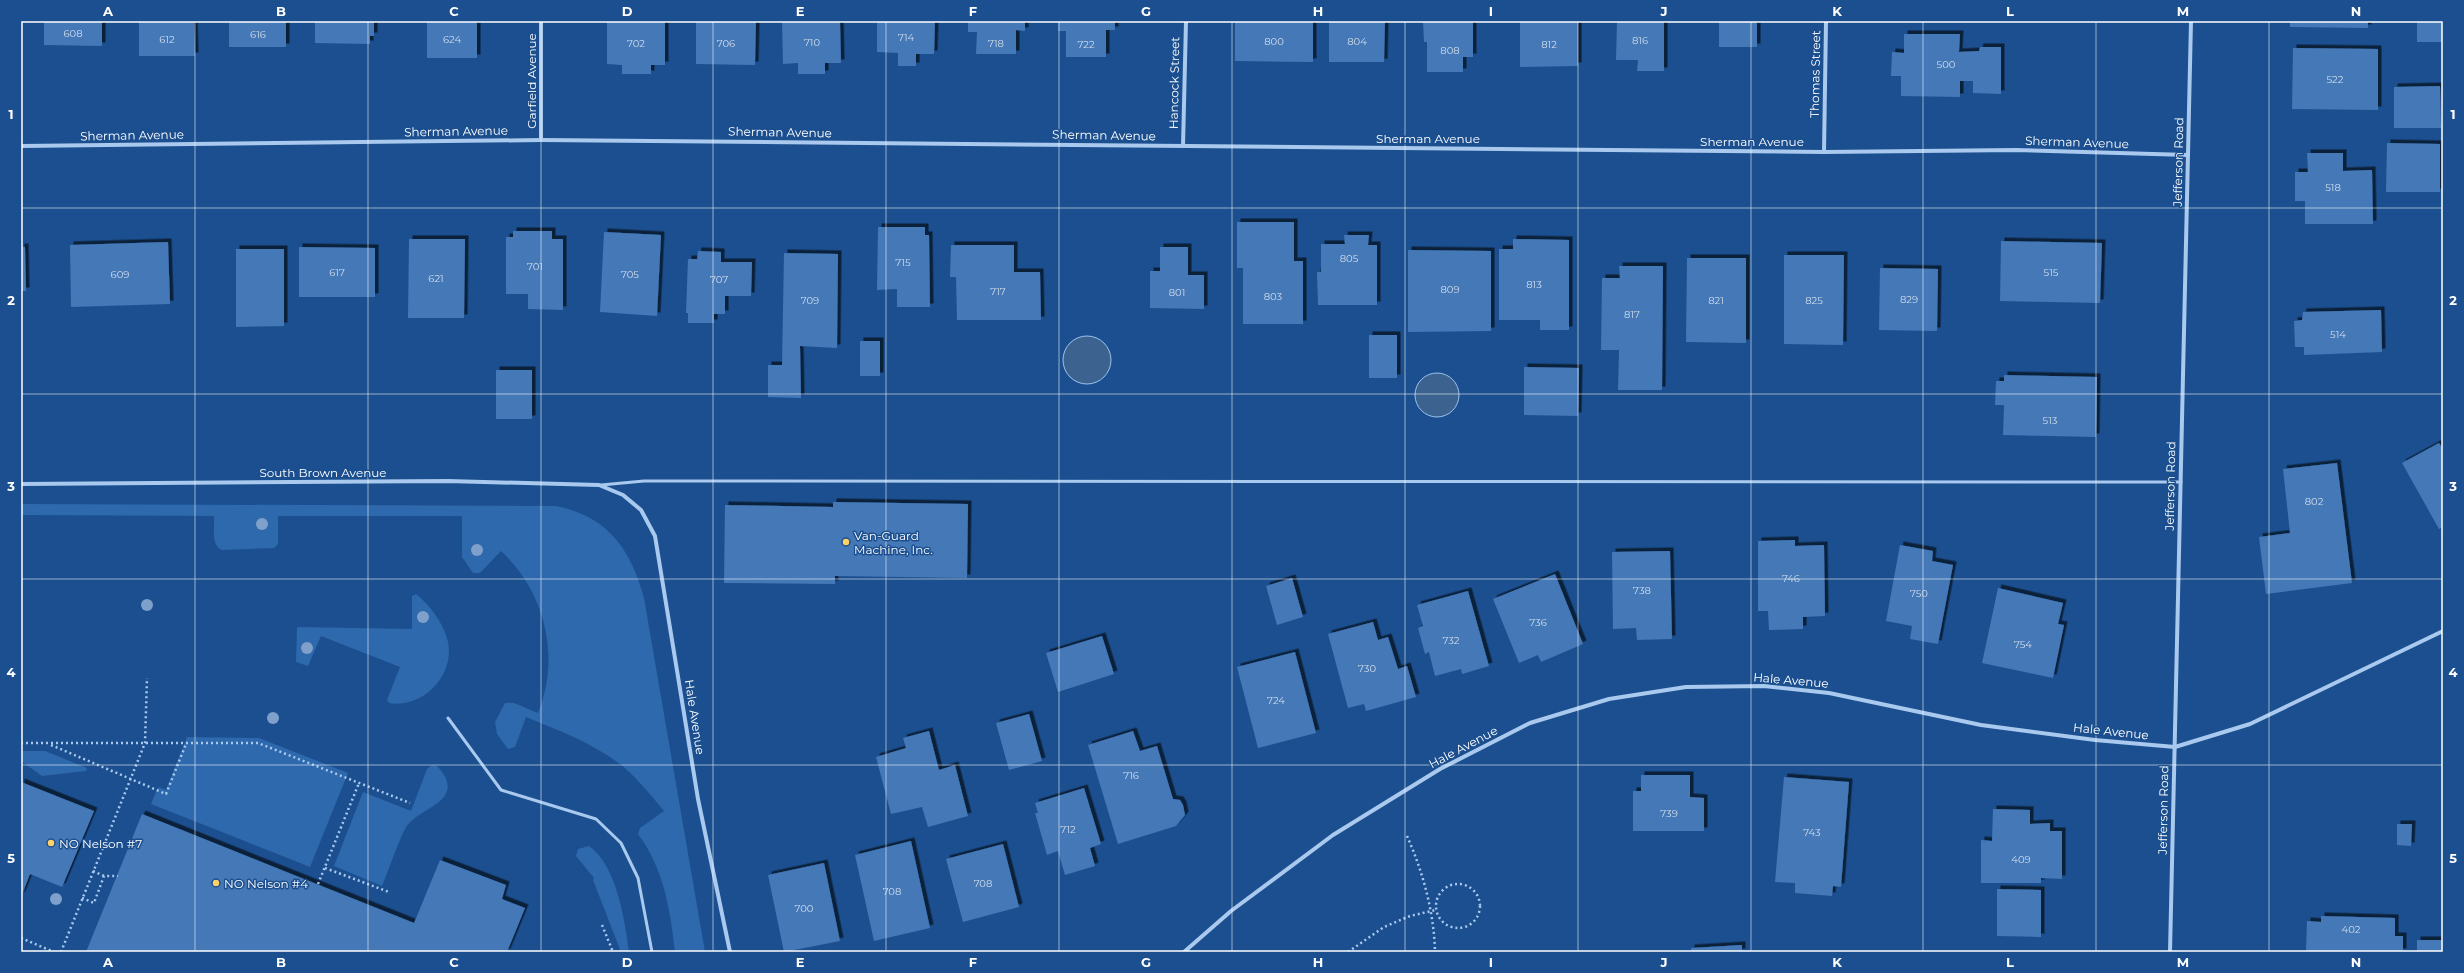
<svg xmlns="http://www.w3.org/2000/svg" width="2464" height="973" viewBox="0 0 2464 973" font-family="Montserrat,sans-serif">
<defs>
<filter id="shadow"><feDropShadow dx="3.5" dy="-3.5" stdDeviation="0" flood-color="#0009"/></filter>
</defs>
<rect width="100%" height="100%" fill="#1b4f8f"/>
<!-- green -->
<g fill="#2e69ad">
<path d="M21,504L556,506C607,516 631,549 644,598L705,952H675C670,909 664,869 638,834L640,828L664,811C651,795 636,777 620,764C592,743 558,730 526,717L515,747L508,749L497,734L495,722L505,703H514L538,713C561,656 545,592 501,551L480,573H473L462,557V516H278V544L274,548L222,550C210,545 215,526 214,516L21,515Z"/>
<path d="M416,594C430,605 444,624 448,642C455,675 423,709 389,703L387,700L400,667L321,636L308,666L296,662L297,627L412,629V596Z"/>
<path d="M187,737L259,738L348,773L310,867L151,804L158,787L166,790Z"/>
<path d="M21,751H45L87,768L86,771L42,776L21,761Z"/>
<path d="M432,765L437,766C470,802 418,806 405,829C396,847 390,867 382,886L334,866L363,792L411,811L427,769Z"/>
<path d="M589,846C617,865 625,922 629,952H621L593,880L594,878L576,856L578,849Z"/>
</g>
<!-- water -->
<g fill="#3c6290" stroke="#9cc4f0">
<circle cx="1087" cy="360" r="24"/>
<circle cx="1437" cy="395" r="22"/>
</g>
<!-- building -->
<g fill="#4478b7" filter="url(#shadow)">
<path d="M44,21H102V46L44,45Z"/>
<path d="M139,21H194L195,56H139Z"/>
<rect x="229" y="21" width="57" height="26"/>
<path d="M315,21H374V36H370V44L315,43Z"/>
<rect x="427" y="21" width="50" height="37"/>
<path d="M607,21H665V65H651V74H622V65L607,64Z"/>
<path d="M696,21H756L755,65L696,64Z"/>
<path d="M782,21H840L841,63H825V74H798V63L783,64Z"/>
<path d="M877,21H935L934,54H916V66H898V53L877,52Z"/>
<path d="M968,21H1025V31L1016,30V54H976L977,32H968Z"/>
<path d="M1058,21H1115V30H1106V57H1066V31H1058Z"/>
<path d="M1235,21H1313V62L1235,61Z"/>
<path d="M1329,21H1385L1384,62H1329Z"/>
<path d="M1423,21H1473V57H1463V72H1427V42H1424Z"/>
<path d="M1520,21H1578V66L1520,67Z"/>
<path d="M1617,21H1664V71H1637L1638,60H1616Z"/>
<rect x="1719" y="21" width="38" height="26"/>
<path d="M2290,21H2368V28L2290,27Z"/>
<rect x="2417" y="21" width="26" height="21"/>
<path d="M1904,34H1960L1959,52L1979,51L1980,47H2001V94L1973,93V81H1960V97L1901,96V76H1891L1892,52L1904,53Z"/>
<path d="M2293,48L2378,49V110L2292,109Z"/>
<path d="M2440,86L2441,128H2394V87Z"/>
<path d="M2387,143L2440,144V192H2386Z"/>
<path d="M2307,153H2343V171L2372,170L2373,224H2305V201H2295V172H2308Z"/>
<path d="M1237,222H1294V261H1303V324H1243V268H1237Z"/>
<path d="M878,227H925V235H929L930,307H897V289L877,290Z"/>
<path d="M513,231H552V239H563V310L528,309V294H506V237H513Z"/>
<path d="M604,232L661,235L657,316L600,312Z"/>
<path d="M1344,235H1369L1368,245H1377V305H1318L1317,272H1321V244H1345Z"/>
<path d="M409,239H465L464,318H408Z"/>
<path d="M1513,239L1569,240V330H1540V320H1499V249H1513Z"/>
<path d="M2001,241L2102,243L2100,303L2000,301Z"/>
<path d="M168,242L170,304L71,307L70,245Z"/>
<path d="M951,245H1014V272H1040L1041,320H957L956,277H950Z"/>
<path d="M21,247H25L26,291H21Z"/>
<path d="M299,247L375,248V297H299Z"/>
<path d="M1160,247H1188V275H1204V309L1150,308V271H1160Z"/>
<path d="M236,249H284V326L236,327Z"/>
<path d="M1408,250L1491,251V331L1408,332Z"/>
<path d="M698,251L721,252V262H752L751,296H725V314H714V323H688V313H686L688,259H697Z"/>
<path d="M784,253L838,254L837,348L800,346L801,398L768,397V365H782Z"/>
<path d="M1784,255H1844L1843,345L1784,344Z"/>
<path d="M1687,258H1746V343L1686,342Z"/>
<path d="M1619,266H1663L1662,390H1618L1619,350H1601L1602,278H1620Z"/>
<path d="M1880,268L1938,269L1937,331L1879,330Z"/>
<path d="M2381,310L2382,352L2304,355V347H2295L2294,321L2302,320L2303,312Z"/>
<rect x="1369" y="335" width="28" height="43"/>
<rect x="860" y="341" width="20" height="35"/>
<path d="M1524,367L1579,368L1578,416L1524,415Z"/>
<rect x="496" y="370" width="36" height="49"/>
<path d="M2004,375L2097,377L2096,437L2003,435L2004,405H1995L1996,381H2004Z"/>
<path d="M2439,443L2443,449V527L2439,529L2402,463Z"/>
<path d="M2337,463L2352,583L2266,594L2259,537L2290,533L2283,469Z"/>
<path d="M833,502L968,504L967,578L835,576V584L724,583L725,505L833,507Z"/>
<path d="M1795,540V546L1824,545L1825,616L1803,617V629L1769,630L1768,611H1758V541Z"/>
<path d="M1900,545L1933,551L1932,561L1953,565L1938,644L1910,639L1912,626L1886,621Z"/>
<path d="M1670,551L1672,639L1637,640L1636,628L1613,629L1612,552Z"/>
<path d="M1555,574L1583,644L1541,662L1538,655L1519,663L1493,599Z"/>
<path d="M1292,578L1303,617L1277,625L1266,586Z"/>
<path d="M1998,588L2063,603L2058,624L2064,625L2053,678L1982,663Z"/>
<path d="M1468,591L1489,666L1462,674L1461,669L1435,676L1429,652L1425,654L1418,628L1423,626L1417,605Z"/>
<path d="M1373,622L1378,640L1388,637L1398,669L1407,666L1416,697L1366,711L1364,704L1348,708L1328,634Z"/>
<path d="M1102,636L1114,674L1058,692L1046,653Z"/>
<path d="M1295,652L1316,733L1258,748L1237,667Z"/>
<path d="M1029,714L1042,761L1009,770L996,723Z"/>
<path d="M929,731L939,770L955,765L968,816L928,827L922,807L891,814L876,757L906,748L903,738Z"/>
<path d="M1133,731L1140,751L1157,746L1173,799L1180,800L1183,805L1185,815L1176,826L1118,844L1088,745Z"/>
<path d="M1641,775H1690V797L1704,798V831H1633V791H1641Z"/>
<path d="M1784,777L1849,782L1841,887L1833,886L1832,896L1795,893V883L1775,882Z"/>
<path d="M21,782L94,811L62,887L30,874L21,897Z"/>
<path d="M1084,788L1101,844L1090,848L1095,866L1065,875L1058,851L1047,855L1035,813H1038L1035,803Z"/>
<path d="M1993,809L2030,810V824L2050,823V831H2062V879L2041,878V883H1981V840L1992,841Z"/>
<path d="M142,814L414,923L440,860L506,885L502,899L525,908L507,952H86Z"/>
<path d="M2397,824H2412L2411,846L2397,845Z"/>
<path d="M911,841L930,928L874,941L855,855Z"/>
<path d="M1003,844L1019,907L963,922L946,859Z"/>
<path d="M824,863L840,941L784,952L768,875Z"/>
<path d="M1997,889L2041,890V937L1997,936Z"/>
<path d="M2321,916L2395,918V936H2403V952H2306L2307,921L2321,922Z"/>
<rect x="2417" y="940" width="26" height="12"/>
<path d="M1742,945V952H1691V948Z"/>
</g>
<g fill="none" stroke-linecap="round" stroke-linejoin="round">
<!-- path -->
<g stroke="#a9c9ee" stroke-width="2.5" stroke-dasharray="2 3" stroke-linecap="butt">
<path d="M21,743H258L410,803"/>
<path d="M51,745L166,794L186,744"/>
<path d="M1407,836C1423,872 1434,912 1435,952"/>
<path d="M325,868L389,892"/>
<path d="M93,871L104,876"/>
<circle cx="1458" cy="906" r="22"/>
<path d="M318,884L359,783"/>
<path d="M82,898L94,903L104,876H118"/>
<path d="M602,925L613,952"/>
<path d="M21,938L54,952"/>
<path d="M61,952L145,743L147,678"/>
<path d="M1348,952L1384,927L1410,916L1436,910"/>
</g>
<!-- service -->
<g stroke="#a9c9ee" stroke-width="3">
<path d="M601,485L644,481L2181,482"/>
<path d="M448,718L501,790L596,819L621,843L638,878L652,952"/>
</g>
<!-- minor -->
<g stroke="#a9c9ee" stroke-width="4">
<path d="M541,140V21"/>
<path d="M21,146L541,140L1824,152L2016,150L2188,155"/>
<path d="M1183,146L1186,21"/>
<path d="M1824,152L1826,21"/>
<path d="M21,484L448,481L599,485L623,495L641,510L655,536L698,799L730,952"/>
<path d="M1184,952L1231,911L1333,835L1440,769L1530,723L1609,699L1686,687L1764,686L1829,693L1981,725L2095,740L2175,747L2250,724L2443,631"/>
<path d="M2170,952L2191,21"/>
</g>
</g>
<!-- trees -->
<g fill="#7ea0ca">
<circle cx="262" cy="524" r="6"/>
<circle cx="477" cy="550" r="6"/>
<circle cx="147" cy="605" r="6"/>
<circle cx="423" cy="617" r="6"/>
<circle cx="307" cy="648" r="6"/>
<circle cx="273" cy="718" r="6"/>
<circle cx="56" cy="899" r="6"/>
</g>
<!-- grid -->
<path fill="none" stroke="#fff" stroke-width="1" stroke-opacity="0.55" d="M195,21V952M368,21V952M541,21V952M713,21V952M886,21V952M1059,21V952M1232,21V952M1405,21V952M1578,21V952M1751,21V952M1923,21V952M2096,21V952M2269,21V952M21,208H2443M21,394H2443M21,579H2443M21,765H2443"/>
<!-- markers -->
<g fill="#ffd166" stroke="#1b4f8f" stroke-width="1.5">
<circle cx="846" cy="542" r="4"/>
<circle cx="51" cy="843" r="4"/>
<circle cx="216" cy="883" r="4"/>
</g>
<g text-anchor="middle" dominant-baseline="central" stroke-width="3" stroke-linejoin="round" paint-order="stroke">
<!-- number labels -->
<g font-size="10" fill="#d0dded">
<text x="73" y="33">608</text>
<text x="258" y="34">616</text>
<text x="906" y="37">714</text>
<text x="167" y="39">612</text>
<text x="452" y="39">624</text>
<text x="1640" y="40">816</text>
<text x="1274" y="41">800</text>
<text x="1357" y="41">804</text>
<text x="812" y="42">710</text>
<text x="636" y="43">702</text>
<text x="726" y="43">706</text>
<text x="996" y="43">718</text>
<text x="1086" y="44">722</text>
<text x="1549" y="44">812</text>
<text x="1450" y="50">808</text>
<text x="1946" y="64">500</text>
<text x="2335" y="79">522</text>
<text x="2333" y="187">518</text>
<text x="1349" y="258">805</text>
<text x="903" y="262">715</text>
<text x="535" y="266">701</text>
<text x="337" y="272">617</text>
<text x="2051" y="272">515</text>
<text x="120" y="274">609</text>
<text x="630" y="274">705</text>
<text x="436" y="278">621</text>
<text x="719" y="279">707</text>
<text x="1534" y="284">813</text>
<text x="1450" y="289">809</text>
<text x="998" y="291">717</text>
<text x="1177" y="292">801</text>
<text x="1273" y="296">803</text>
<text x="1909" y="299">829</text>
<text x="810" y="300">709</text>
<text x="1716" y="300">821</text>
<text x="1814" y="300">825</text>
<text x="1632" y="314">817</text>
<text x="2338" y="334">514</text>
<text x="2050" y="420">513</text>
<text x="2314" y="501">802</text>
<text x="1791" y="578">746</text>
<text x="1642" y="590">738</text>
<text x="1919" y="593">750</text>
<text x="1538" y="622">736</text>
<text x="1451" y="640">732</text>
<text x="2023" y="644">754</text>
<text x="1367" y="668">730</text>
<text x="1276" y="700">724</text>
<text x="1131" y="775">716</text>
<text x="1669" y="813">739</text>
<text x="1068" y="829">712</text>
<text x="1812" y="832">743</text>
<text x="2021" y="859">409</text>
<text x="983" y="883">708</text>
<text x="892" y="891">708</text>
<text x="804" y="908">700</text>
<text x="2351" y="929">402</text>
</g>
<!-- street labels -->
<g font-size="12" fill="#fff" stroke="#1b4f8f">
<text transform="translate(1815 74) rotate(-89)">Thomas Street</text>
<text transform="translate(531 81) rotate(-90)">Garfield Avenue</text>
<text transform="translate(1174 83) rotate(-89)">Hancock Street</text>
<text transform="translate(456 131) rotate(-1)">Sherman Avenue</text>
<text transform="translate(780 132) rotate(1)">Sherman Avenue</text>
<text transform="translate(132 135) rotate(-1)">Sherman Avenue</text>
<text transform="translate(1104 135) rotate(1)">Sherman Avenue</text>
<text x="1428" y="138">Sherman Avenue</text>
<text x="1752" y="141">Sherman Avenue</text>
<text transform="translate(2077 142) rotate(2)">Sherman Avenue</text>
<text transform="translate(2178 162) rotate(-89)">Jefferson Road</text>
<text x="323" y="472">South Brown Avenue</text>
<text transform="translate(2170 486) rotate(-89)">Jefferson Road</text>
<text transform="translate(1791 680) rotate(5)">Hale Avenue</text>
<text transform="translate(695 717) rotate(81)">Hale Avenue</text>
<text transform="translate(2111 731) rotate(6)">Hale Avenue</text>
<text transform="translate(1463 747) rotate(-28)">Hale Avenue</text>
<text transform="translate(2163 810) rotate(-89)">Jefferson Road</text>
</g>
<!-- poi labels -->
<g font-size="12" fill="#fff" stroke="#1b4f8f" text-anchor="start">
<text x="854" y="535">Van-Guard<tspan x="854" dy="14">Machine, Inc.</tspan></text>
<text x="59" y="843">NO Nelson #7</text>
<text x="224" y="883">NO Nelson #4</text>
</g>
</g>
<!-- border -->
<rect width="2464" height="973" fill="none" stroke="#1b4f8f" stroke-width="44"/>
<rect x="22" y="22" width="2420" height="929" fill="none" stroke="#fff" stroke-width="1.5"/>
<g font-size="13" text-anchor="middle" font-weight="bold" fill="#fff">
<text x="108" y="16">A</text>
<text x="281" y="16">B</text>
<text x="454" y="16">C</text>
<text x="627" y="16">D</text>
<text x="800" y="16">E</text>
<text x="973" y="16">F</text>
<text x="1146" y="16">G</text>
<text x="1318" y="16">H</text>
<text x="1491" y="16">I</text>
<text x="1664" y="16">J</text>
<text x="1837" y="16">K</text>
<text x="2010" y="16">L</text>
<text x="2183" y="16">M</text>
<text x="2356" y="16">N</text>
<text x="11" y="119">1</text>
<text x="2453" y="119">1</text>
<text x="11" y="305">2</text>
<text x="2453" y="305">2</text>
<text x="11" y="491">3</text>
<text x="2453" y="491">3</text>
<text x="11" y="677">4</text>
<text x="2453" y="677">4</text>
<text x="11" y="863">5</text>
<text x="2453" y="863">5</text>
<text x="108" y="967">A</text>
<text x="281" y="967">B</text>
<text x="454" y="967">C</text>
<text x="627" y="967">D</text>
<text x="800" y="967">E</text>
<text x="973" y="967">F</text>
<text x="1146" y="967">G</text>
<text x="1318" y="967">H</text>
<text x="1491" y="967">I</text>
<text x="1664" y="967">J</text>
<text x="1837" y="967">K</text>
<text x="2010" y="967">L</text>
<text x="2183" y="967">M</text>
<text x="2356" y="967">N</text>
</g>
</svg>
